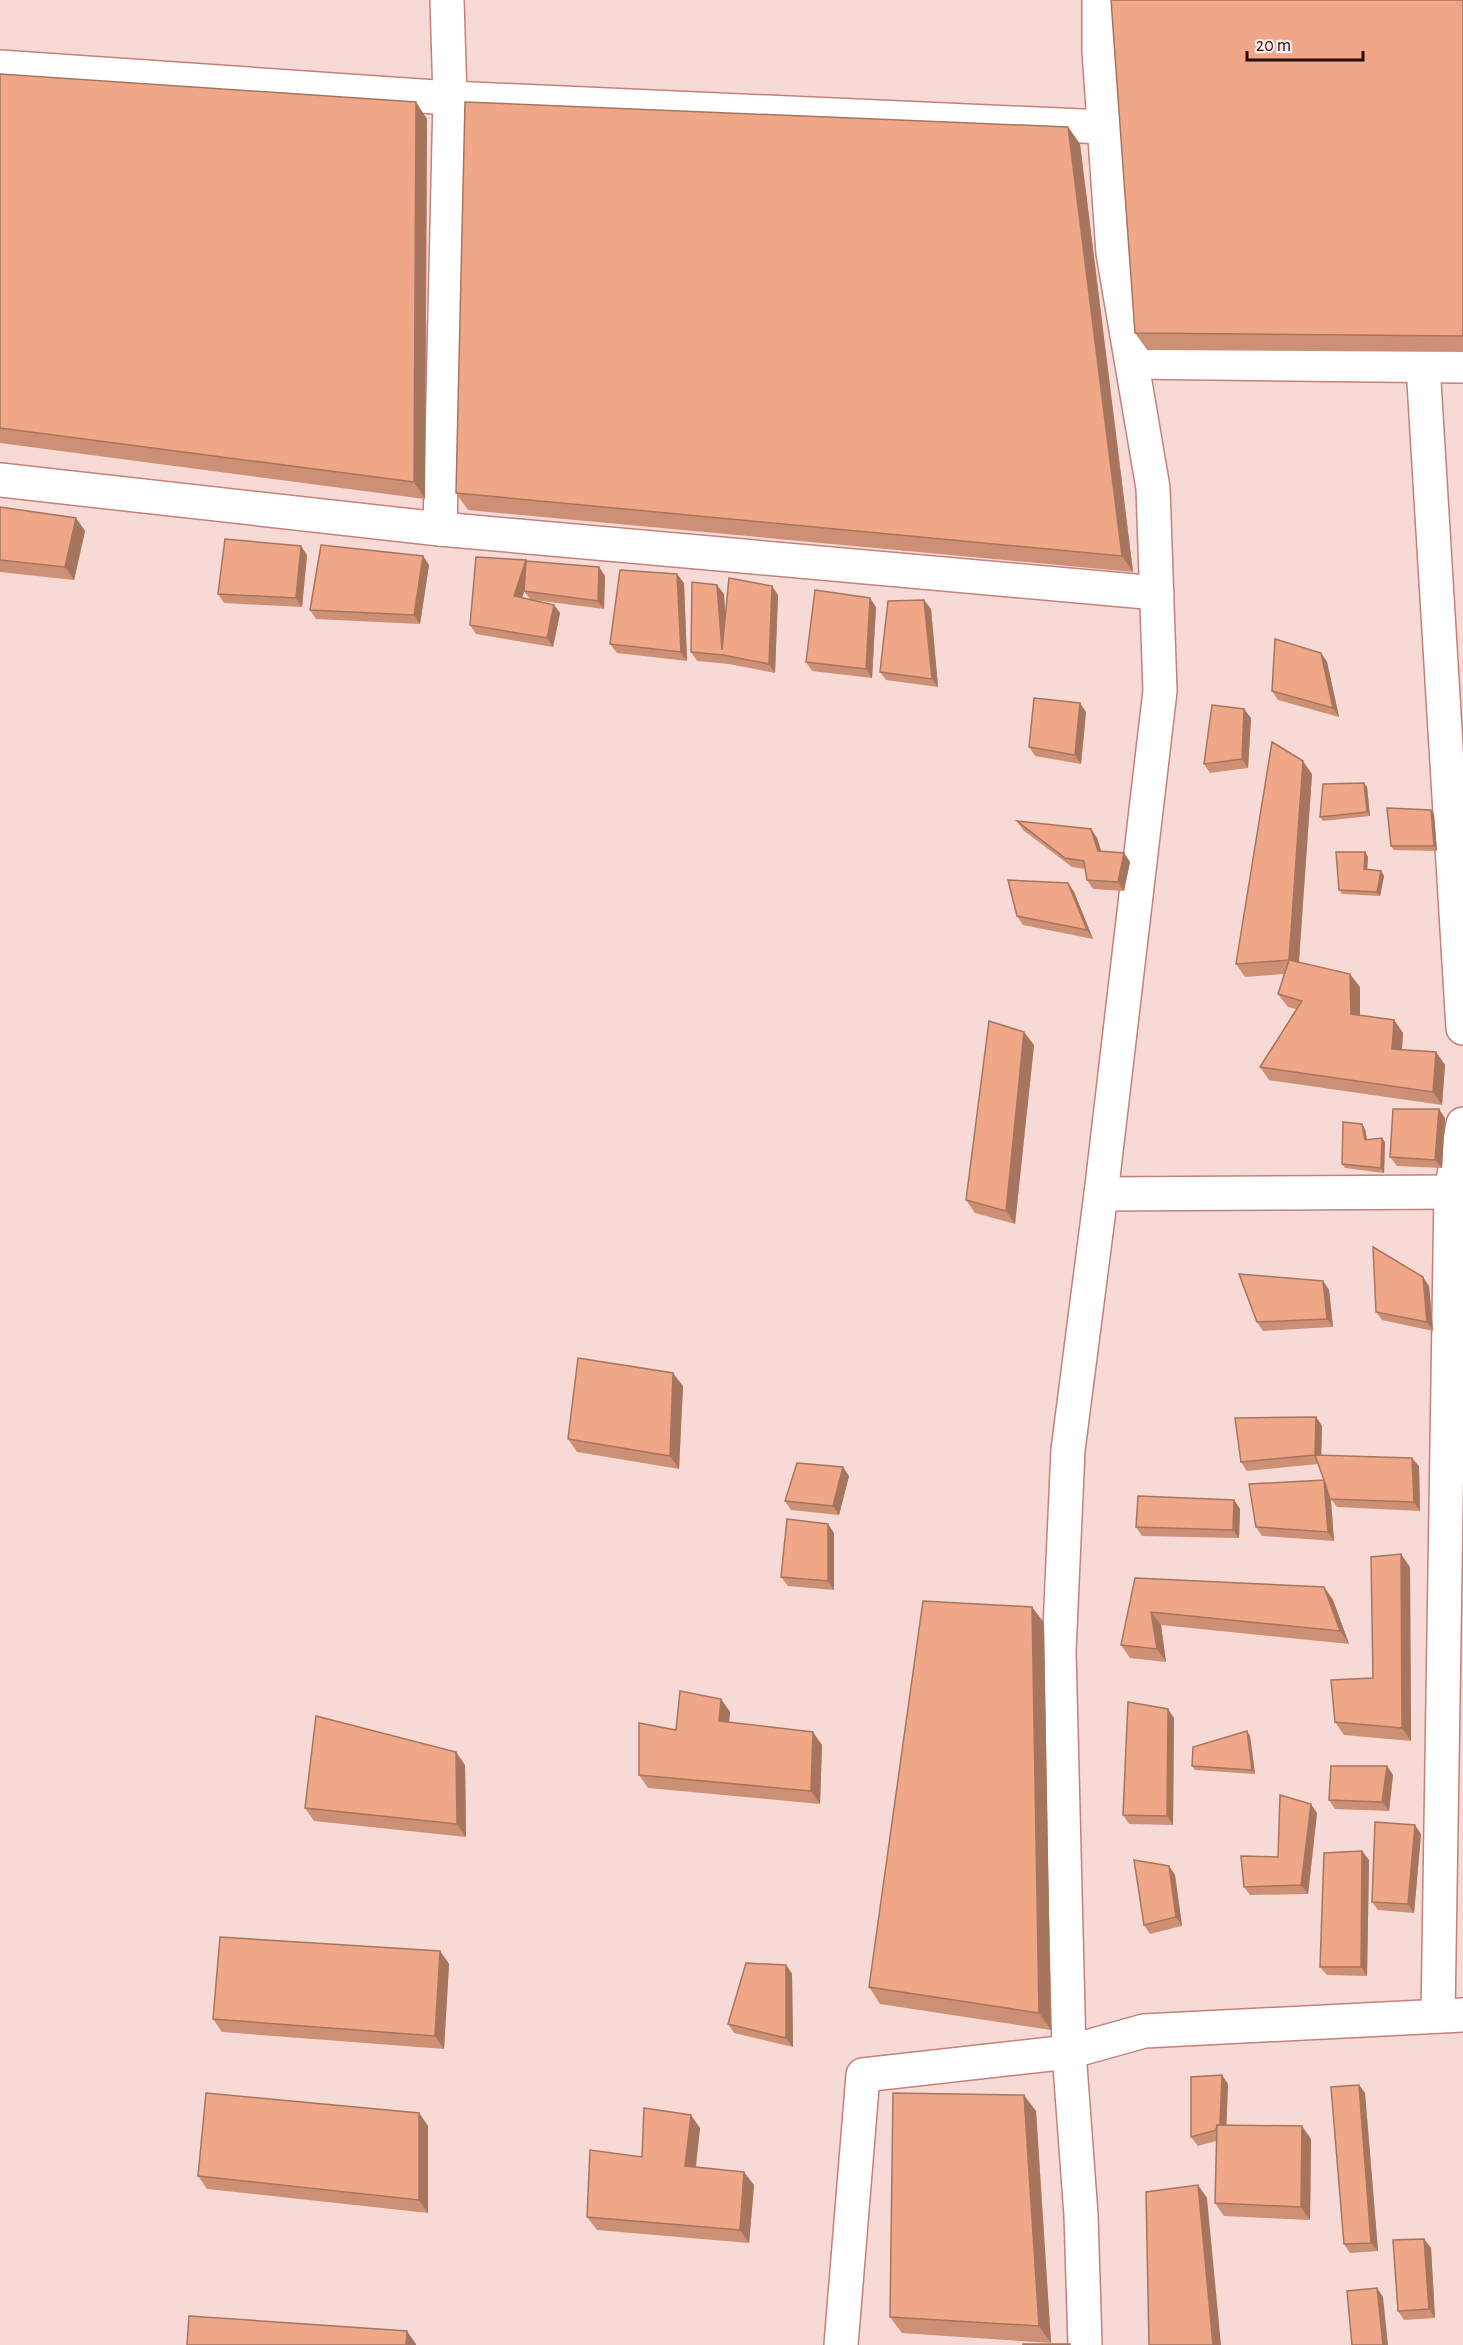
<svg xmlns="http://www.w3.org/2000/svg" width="1463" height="2345" viewBox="0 0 1463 2345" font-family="'Alegreya Sans',sans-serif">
<rect width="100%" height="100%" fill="#f7d9d6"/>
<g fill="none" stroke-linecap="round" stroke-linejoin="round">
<defs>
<g id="minor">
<path d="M0,67L450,98L1104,127"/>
<path d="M1132,362L1463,366"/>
<path d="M1423,365L1463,1028"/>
<path d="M0,480L440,529L1157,593"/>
<path d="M440,529L450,98L447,0"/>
<path d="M1101,1194L1463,1192"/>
<path d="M1438,2016L1451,1192L1463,1124"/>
<path d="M841,2345L863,2075L1069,2052L1144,2031L1463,2015"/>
<path d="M1085,2345L1081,2215L1069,2052L1059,1651L1068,1450L1101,1194L1160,691L1153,488L1113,253L1099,51V0"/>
</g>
</defs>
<!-- minor casing -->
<use href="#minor" stroke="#c4817b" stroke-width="36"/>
<!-- minor -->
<use href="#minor" stroke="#fff" stroke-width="33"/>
</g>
<!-- wall -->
<g fill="#ce9074" fill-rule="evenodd">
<path d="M1463,0V352L1147,350L1135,333Z"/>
<path d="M0,74L427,119L425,499L0,443Z"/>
<path d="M1068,127L1080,144L1133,572L468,510L456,493Z"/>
<path d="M0,507L85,531L74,580L0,572Z"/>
<path d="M307,555L302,607L224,603L218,594Z"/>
<path d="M423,556L429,565L420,624L316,619L310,610Z"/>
<path d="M476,557L599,567L605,576L604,609L534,600L554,605L560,613L553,647L476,634L470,625ZM524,591L530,599L522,597Z"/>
<path d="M677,574L684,583L687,661L617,653L610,644Z"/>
<path d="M724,594L725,616L778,595L775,673L729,664L697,661L691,652Z"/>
<path d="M876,607L872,678L812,671L806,662Z"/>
<path d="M931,609L938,687L886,680L880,672Z"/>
<path d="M1321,653L1327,662L1339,717L1278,700L1272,691Z"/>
<path d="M1086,712L1081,764L1035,756L1029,747Z"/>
<path d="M1251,718L1248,768L1210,773L1204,764Z"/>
<path d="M1312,774L1299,962L1360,987V1016L1394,1020L1403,1033L1402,1050L1436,1052L1445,1065L1442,1105L1269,1080L1260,1067L1296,1009L1288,1007L1278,994L1284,974L1245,977L1236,964Z"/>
<path d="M1367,787L1370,816L1323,821L1320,817Z"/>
<path d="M1434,814L1437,851L1394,850L1391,846Z"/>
<path d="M1017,821L1091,829L1097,838L1101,851L1124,853L1130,862L1124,891L1093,889L1087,880L1085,869L1072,867L1023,830Z"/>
<path d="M1365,852L1368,857L1367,869L1381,871L1384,876L1380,896L1342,894L1339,890Z"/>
<path d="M1068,883L1074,892L1093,939L1023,925L1017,916Z"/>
<path d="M1034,1045L1015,1224L975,1213L966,1200Z"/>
<path d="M1445,1118L1442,1168L1397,1166L1390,1157Z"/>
<path d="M1365,1129L1367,1140L1385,1142L1384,1173L1345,1168L1342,1164Z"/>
<path d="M1323,1281L1329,1290L1333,1327L1263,1331L1257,1322Z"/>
<path d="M1429,1286L1433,1331L1382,1320L1376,1312Z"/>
<path d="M683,1386L679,1469L577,1452L568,1439Z"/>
<path d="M1316,1417L1322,1426L1321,1455L1419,1466L1420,1511L1337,1507L1331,1499L1334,1541L1262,1536L1256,1527L1324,1480L1318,1464L1247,1471L1241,1462Z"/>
<path d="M849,1476L839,1515L791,1510L785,1501Z"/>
<path d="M1234,1500L1240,1509L1239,1538L1142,1536L1136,1527Z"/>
<path d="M834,1533V1590L788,1586L781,1577Z"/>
<path d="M1410,1567L1411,1741L1344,1735L1335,1722L1373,1678Z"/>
<path d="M1135,1578L1324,1587L1333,1600L1349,1644L1161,1625L1166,1662L1130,1658L1121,1645Z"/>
<path d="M1032,1607L1044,1623L1051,2030L880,2004L869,1987Z"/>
<path d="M721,1699L730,1712L729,1722L822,1745L820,1804L648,1788L639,1775L676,1730Z"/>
<path d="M1174,1718L1173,1825L1129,1824L1123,1815Z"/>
<path d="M1247,1731L1250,1736L1255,1774L1195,1770L1192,1766Z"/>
<path d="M465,1765L466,1837L314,1821L305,1808Z"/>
<path d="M1387,1766L1393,1775L1389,1811L1335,1809L1329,1800Z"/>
<path d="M1317,1813L1308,1894L1250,1895L1244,1887L1278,1857Z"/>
<path d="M1421,1834L1414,1913L1378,1910L1372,1902Z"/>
<path d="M1369,1860L1367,1976L1327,1975L1320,1967Z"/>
<path d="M1169,1866L1175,1875L1182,1926L1150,1934L1144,1925Z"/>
<path d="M440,1951L449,1964L444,2049L222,2032L213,2019Z"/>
<path d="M786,1965L792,1974L793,2047L734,2033L728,2024Z"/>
<path d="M1228,2084L1226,2125L1311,2139L1310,2220L1224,2216L1215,2203L1216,2141L1198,2146L1191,2137Z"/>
<path d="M1359,2085L1365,2093L1378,2251L1350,2253L1344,2244Z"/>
<path d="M1036,2111L1051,2343L902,2333L890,2317Z"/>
<path d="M419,2113L428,2126V2213L207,2189L198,2176Z"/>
<path d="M700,2128L696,2167L754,2185L749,2243L597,2230L587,2217L642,2157Z"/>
<path d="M1424,2239L1431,2248L1435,2318L1404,2320L1398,2311Z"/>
</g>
<!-- shaded-wall -->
<g fill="#a7755e">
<path d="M416,102L427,119L425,499L414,482Z"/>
<path d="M1068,127L1080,144L1133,572L1122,556Z"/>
<path d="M76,518L85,531L74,580L65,567Z"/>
<path d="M301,546L307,555L302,607L296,598Z"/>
<path d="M423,556L429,565L420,624L414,615Z"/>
<path d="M526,560L532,569L520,604L514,596Z"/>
<path d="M599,567L605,576L604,609L598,601Z"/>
<path d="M677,574L684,583L687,661L681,652Z"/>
<path d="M717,585L724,594L728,656L722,650Z"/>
<path d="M772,586L778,595L775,673L769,664Z"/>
<path d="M870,598L876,607L872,678L866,669Z"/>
<path d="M924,600L931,609L938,687L932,679Z"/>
<path d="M554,605L560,613L553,647L547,638Z"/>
<path d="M1321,653L1327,662L1339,717L1333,708Z"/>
<path d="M1080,703L1086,712L1081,764L1075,755Z"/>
<path d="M1244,709L1251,718L1248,768L1242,759Z"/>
<path d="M1303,761L1312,774L1298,973L1289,960Z"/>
<path d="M1364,783L1367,787L1370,816L1367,812Z"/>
<path d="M1431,810L1434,814L1437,851L1434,846Z"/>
<path d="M1091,829L1097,838L1104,860L1098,851Z"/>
<path d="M1365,852L1368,857L1367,873L1364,869Z"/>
<path d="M1124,853L1130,862L1124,891L1118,882Z"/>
<path d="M1381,871L1384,876L1380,896L1377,892Z"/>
<path d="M1068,883L1074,892L1093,939L1087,930Z"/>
<path d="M1350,974L1360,987V1028L1351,1014Z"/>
<path d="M1394,1020L1403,1033L1401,1062L1392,1049Z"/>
<path d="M1024,1032L1034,1045L1015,1224L1006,1211Z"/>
<path d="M1436,1052L1445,1065L1442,1105L1433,1092Z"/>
<path d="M1439,1109L1445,1118L1442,1168L1435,1160Z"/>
<path d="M1362,1124L1365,1129L1368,1145L1365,1140Z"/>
<path d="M1382,1138L1385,1142L1384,1173L1381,1168Z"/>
<path d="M1423,1277L1429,1286L1433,1331L1427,1322Z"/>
<path d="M1323,1281L1329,1290L1333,1327L1327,1319Z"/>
<path d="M673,1373L683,1386L679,1469L670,1456Z"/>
<path d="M1316,1417L1322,1426L1321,1464L1315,1455Z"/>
<path d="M1412,1458L1419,1466L1420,1511L1414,1502Z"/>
<path d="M843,1467L849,1476L839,1515L833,1506Z"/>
<path d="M1324,1480L1330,1489L1334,1541L1328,1532Z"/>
<path d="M1234,1500L1240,1509L1239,1538L1233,1530Z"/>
<path d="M828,1524L834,1533V1590L828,1581Z"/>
<path d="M1401,1554L1410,1567L1411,1741L1402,1728Z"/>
<path d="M1324,1587L1333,1600L1349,1644L1340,1631Z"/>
<path d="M1032,1607L1044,1623L1051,2030L1039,2013Z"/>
<path d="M1151,1612L1161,1625L1166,1662L1157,1649Z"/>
<path d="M721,1699L730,1712L728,1734L719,1721Z"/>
<path d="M1168,1709L1174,1718L1173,1825L1167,1816Z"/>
<path d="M1247,1731L1250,1736L1255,1774L1252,1770Z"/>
<path d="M813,1732L822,1745L820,1804L811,1791Z"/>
<path d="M456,1752L465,1765L466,1837L457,1824Z"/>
<path d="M1387,1766L1393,1775L1389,1811L1382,1802Z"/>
<path d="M1311,1804L1317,1813L1308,1894L1301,1885Z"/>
<path d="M1415,1825L1421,1834L1414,1913L1408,1904Z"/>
<path d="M1362,1851L1369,1860L1367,1976L1361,1967Z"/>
<path d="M1169,1866L1175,1875L1182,1926L1176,1917Z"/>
<path d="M440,1951L449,1964L444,2049L435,2036Z"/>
<path d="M786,1965L792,1974L793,2047L786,2038Z"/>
<path d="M1222,2075L1228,2084L1226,2138L1219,2129Z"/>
<path d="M1359,2085L1365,2093L1378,2251L1371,2243Z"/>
<path d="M1024,2095L1036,2111L1051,2343L1039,2326Z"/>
<path d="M419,2113L428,2126V2213L419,2200Z"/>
<path d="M691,2115L700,2128L694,2179L685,2166Z"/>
<path d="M1302,2126L1311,2139L1310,2220L1301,2207Z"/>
<path d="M744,2172L754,2185L749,2243L740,2230Z"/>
<path d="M1198,2185L1207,2198L1221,2345H1213Z"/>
<path d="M1424,2239L1431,2248L1435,2318L1429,2309Z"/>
<path d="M1377,2288L1383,2297L1388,2345H1383Z"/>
<path d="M407,2331L416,2344V2345H406Z"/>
</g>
<!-- building -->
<g fill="#efa787" stroke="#a7755e" stroke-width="1.5">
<path d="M1111,0H1463V336L1135,333Z"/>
<path d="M0,74L416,102L414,482L0,428Z"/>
<path d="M465,102L1068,127L1122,556L456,493Z"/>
<path d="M0,507L76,518L65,567L0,560Z"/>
<path d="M225,539L301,546L296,598L218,594Z"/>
<path d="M321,545L423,556L414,615L310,610Z"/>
<path d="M476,557L526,560L514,596L554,605L547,638L470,625Z"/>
<path d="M526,561L599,567L598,601L524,591Z"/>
<path d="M620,570L677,574L681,652L610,644Z"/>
<path d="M729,578L772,586L769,664L723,655L691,652L692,582L717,585L722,650Z"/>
<path d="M815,590L870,598L866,669L806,662Z"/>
<path d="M924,600L932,679L880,672L888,601Z"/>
<path d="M1275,639L1321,653L1333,708L1272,691Z"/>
<path d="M1034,698L1080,703L1075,755L1029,747Z"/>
<path d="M1212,705L1244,709L1242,759L1204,764Z"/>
<path d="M1272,742L1303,761L1289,960L1350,974L1351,1014L1394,1020L1392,1049L1436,1052L1433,1092L1260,1067L1302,1001L1278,994L1289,960L1236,964Z"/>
<path d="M1364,783L1367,812L1320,817L1323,784Z"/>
<path d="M1387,808L1431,810L1434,846H1391Z"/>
<path d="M1017,821L1091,829L1098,851L1124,853L1118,882L1087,880L1084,861L1065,858Z"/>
<path d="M1336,852H1365L1364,869L1381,871L1377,892L1339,890Z"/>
<path d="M1008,880L1068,883L1087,930L1017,916Z"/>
<path d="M989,1021L1024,1032L1006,1211L966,1200Z"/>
<path d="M1393,1109H1439L1435,1160L1390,1157Z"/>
<path d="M1343,1122L1362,1124L1365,1140L1382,1138L1381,1168L1342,1164Z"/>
<path d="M1373,1247L1423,1277L1427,1322L1376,1312Z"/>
<path d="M1239,1274L1323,1281L1327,1319L1257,1322Z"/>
<path d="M578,1358L673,1373L670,1456L568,1439Z"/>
<path d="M1316,1417L1315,1455L1241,1462L1235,1418Z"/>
<path d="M1315,1455L1412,1458L1414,1502L1330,1499L1324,1480L1328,1532L1256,1527L1249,1484L1324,1480Z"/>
<path d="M797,1463L843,1467L833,1506L785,1501Z"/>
<path d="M1138,1496L1234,1500L1233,1530L1136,1527Z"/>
<path d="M787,1519L828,1524V1581L781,1577Z"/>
<path d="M1401,1554L1402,1728L1335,1722L1331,1680L1373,1678L1371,1557Z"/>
<path d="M1135,1578L1324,1587L1340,1631L1151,1612L1157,1649L1121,1645Z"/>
<path d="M923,1601L1032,1607L1039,2013L869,1987Z"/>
<path d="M680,1691L721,1699L719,1721L813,1732L811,1791L639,1775V1723L676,1730Z"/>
<path d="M1128,1702L1168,1709L1167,1816L1123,1815Z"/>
<path d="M316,1716L456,1752L457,1824L305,1808Z"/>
<path d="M1247,1731L1252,1770L1192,1766L1193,1747Z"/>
<path d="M1331,1766H1387L1382,1802L1329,1800Z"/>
<path d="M1280,1795L1311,1804L1301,1885L1244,1887L1241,1856L1278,1857Z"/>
<path d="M1375,1822L1415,1825L1408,1904L1372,1902Z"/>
<path d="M1362,1851L1361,1967H1320L1324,1853Z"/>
<path d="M1134,1860L1169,1866L1176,1917L1144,1925Z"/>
<path d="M220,1937L440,1951L435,2036L213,2019Z"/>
<path d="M746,1963L786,1965V2038L728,2024Z"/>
<path d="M1222,2075L1220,2125H1217L1216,2130L1191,2137V2077Z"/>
<path d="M1359,2085L1371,2243L1344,2244L1331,2087Z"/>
<path d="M206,2093L419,2113V2200L198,2176Z"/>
<path d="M893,2093L1024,2095L1039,2326L890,2317Z"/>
<path d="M644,2108L691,2115L685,2166L744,2172L740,2230L587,2217L590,2150L642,2157Z"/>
<path d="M1217,2125L1302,2126L1301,2207L1215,2203Z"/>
<path d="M1198,2185L1213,2345H1149L1146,2192Z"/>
<path d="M1424,2239L1429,2309L1398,2311L1393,2240Z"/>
<path d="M1377,2288L1383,2345H1352L1347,2291Z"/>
<path d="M189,2316L407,2331L406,2345H187Z"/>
<rect x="1023" y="2344" width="47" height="1"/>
</g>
<!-- scale -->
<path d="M1247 51v9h116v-9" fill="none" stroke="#270e0d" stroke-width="3"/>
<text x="1256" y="51" font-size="18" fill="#270e0d" stroke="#faeae9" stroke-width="4.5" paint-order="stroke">20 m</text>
</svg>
